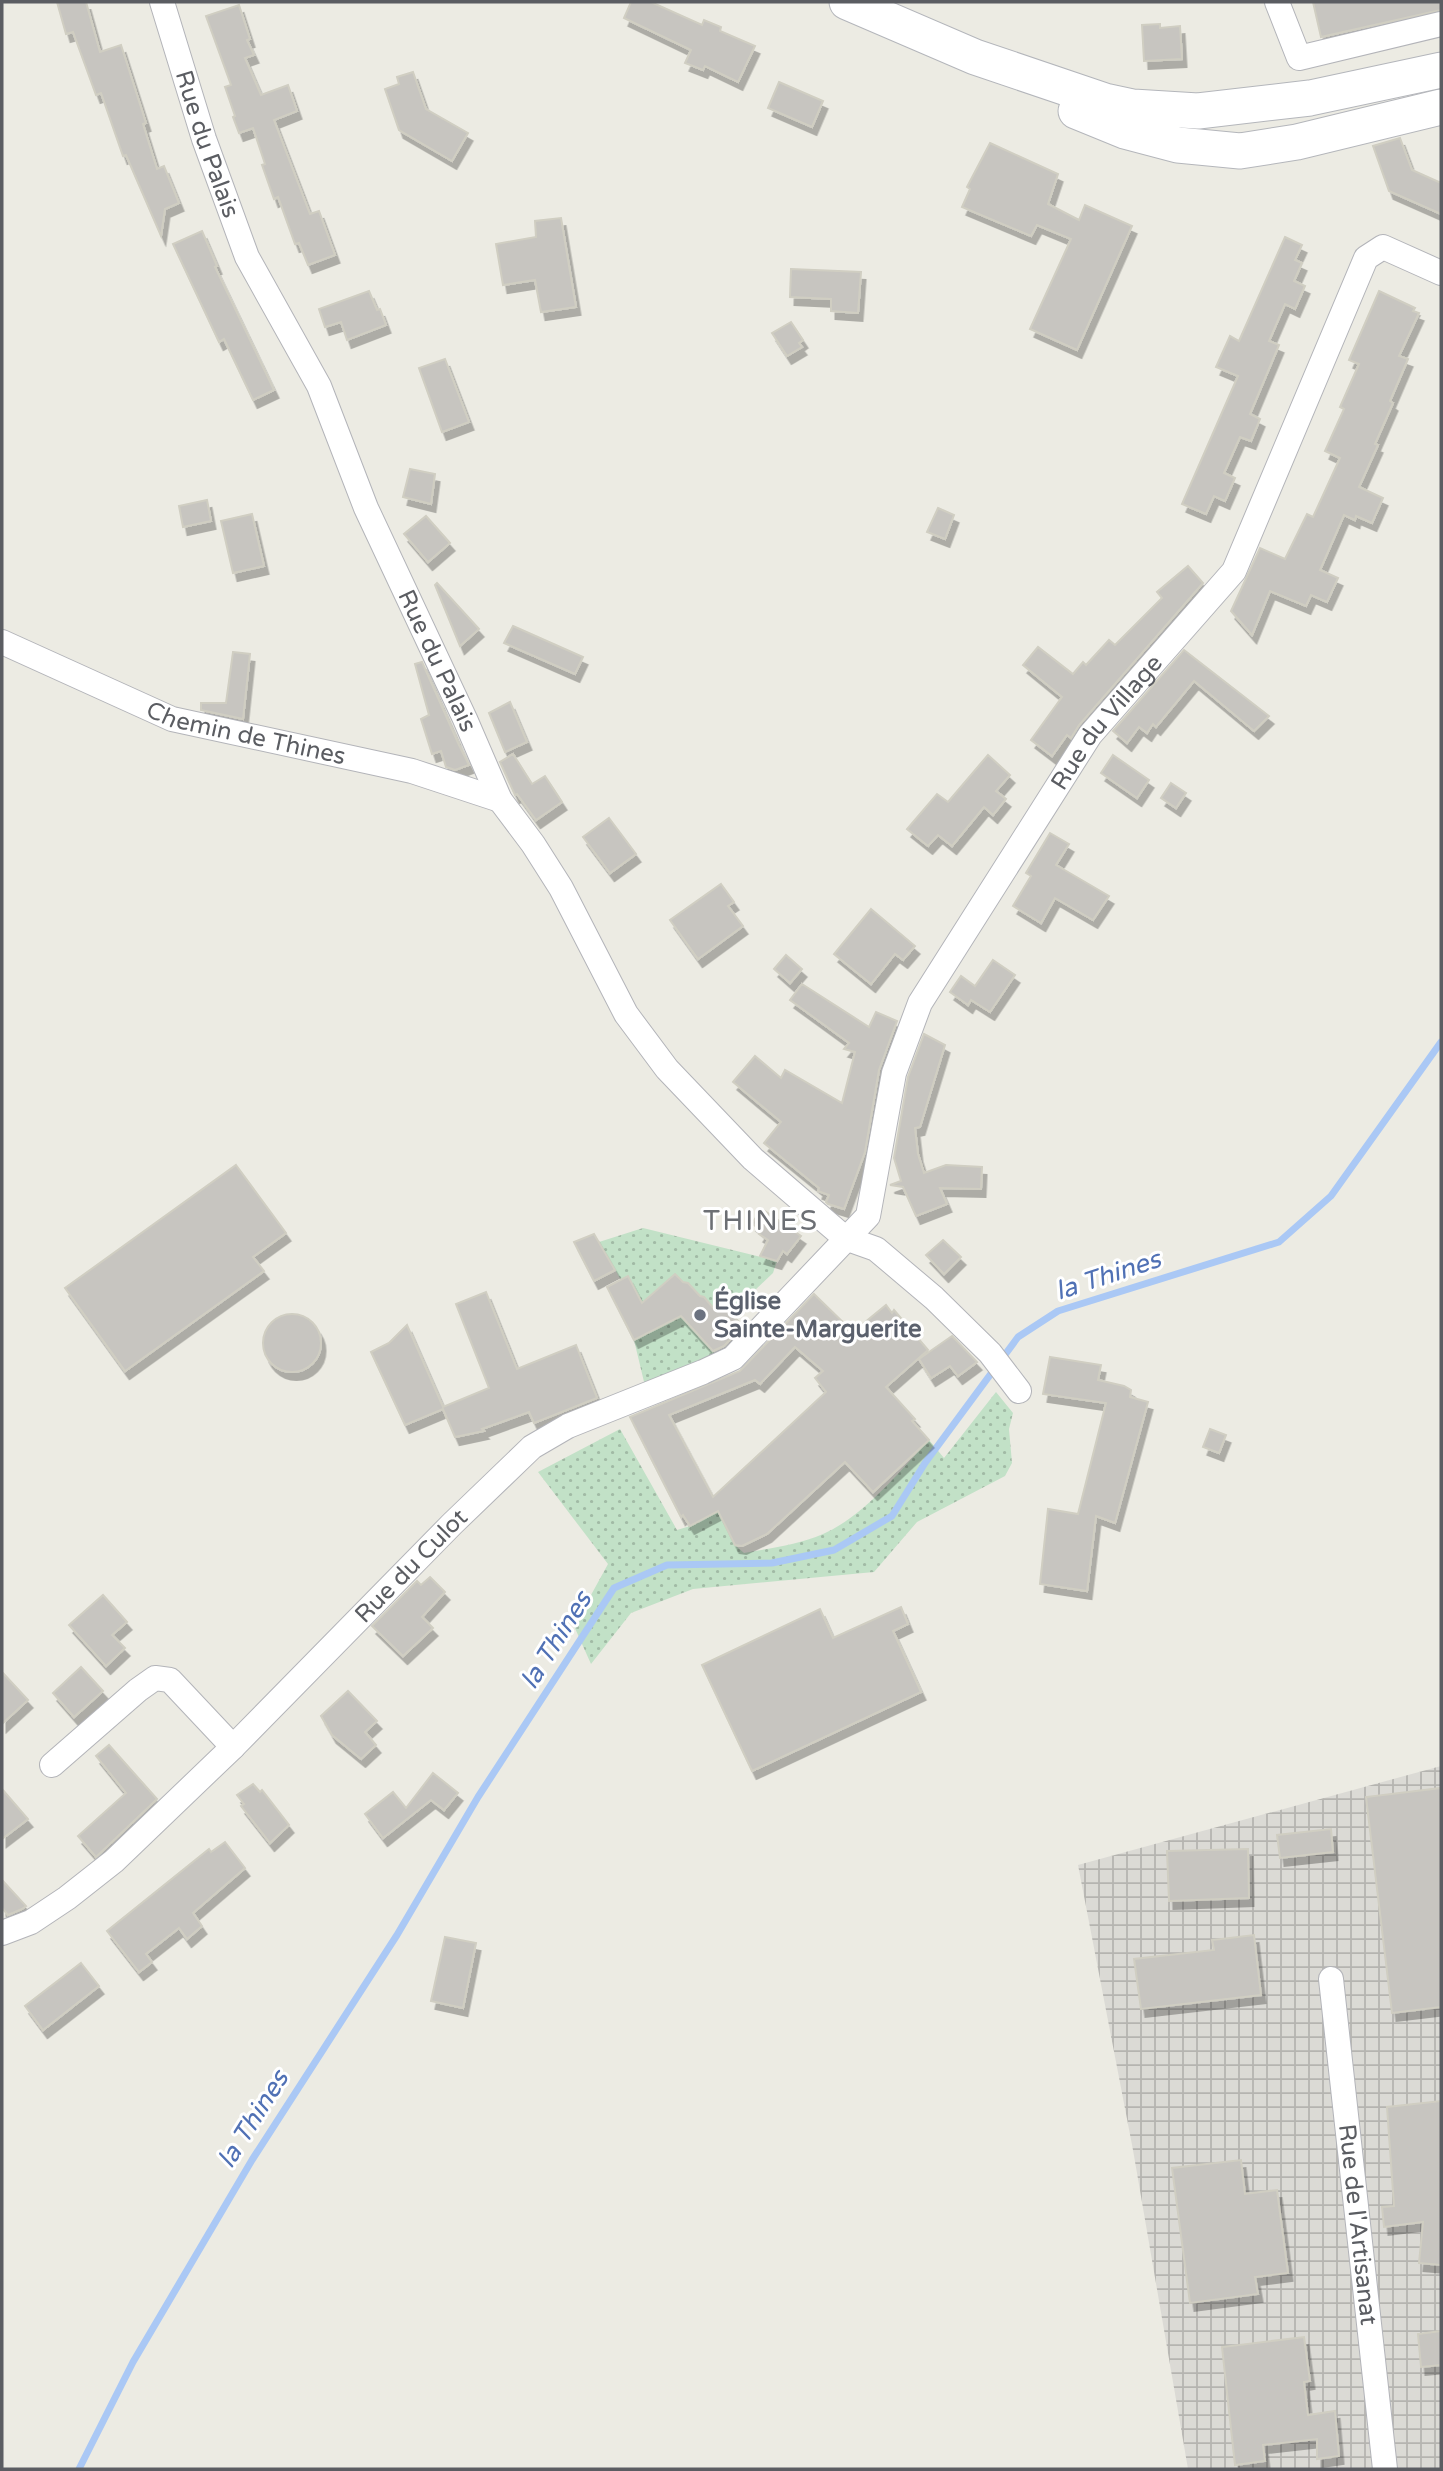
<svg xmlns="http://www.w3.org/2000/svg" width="1443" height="2471" viewBox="0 0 1443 2471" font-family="'Varela Round',sans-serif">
<defs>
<pattern id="industrial-grid" width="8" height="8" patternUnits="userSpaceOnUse" patternTransform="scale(1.75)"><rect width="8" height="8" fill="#dbdad5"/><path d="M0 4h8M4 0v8" fill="none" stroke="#b5b4b0"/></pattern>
<pattern id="grass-dots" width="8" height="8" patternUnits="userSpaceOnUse" patternTransform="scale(1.75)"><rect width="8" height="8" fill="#c2e1c7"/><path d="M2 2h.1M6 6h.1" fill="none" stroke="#a1baa5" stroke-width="1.8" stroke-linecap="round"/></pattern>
<filter id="shadow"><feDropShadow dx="4.5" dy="8" stdDeviation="0" flood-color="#0004"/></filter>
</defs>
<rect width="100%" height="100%" fill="#ecebe3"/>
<!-- industrial -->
<path fill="url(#industrial-grid)" d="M1441,1766V2469H1188L1133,2150L1078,1865Z"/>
<!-- grass -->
<g fill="url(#grass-dots)">
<path d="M643,1228L777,1261L773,1273L731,1313L722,1304L715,1310C703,1295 688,1287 675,1274L663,1285L681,1313V1316L715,1354L645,1386L634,1340L655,1329L628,1277L621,1280L599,1242Z"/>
<path d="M996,1392L1013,1413L1009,1429L1012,1463L1005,1476L917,1522L874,1572L693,1589L631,1613L591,1664L574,1626L608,1564L538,1472L620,1429L677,1530L690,1526L718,1511L735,1545L744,1553C771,1548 798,1545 823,1534C864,1516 899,1472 929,1440L944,1458Z"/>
</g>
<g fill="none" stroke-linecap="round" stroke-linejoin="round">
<!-- stream -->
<path stroke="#aac8f5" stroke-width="7" d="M79,2469L133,2362L252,2160L397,1935L478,1797L614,1588L667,1565L772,1563L834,1550L892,1516L925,1463L1018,1337L1058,1311L1279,1242L1331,1196L1441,1042"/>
</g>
<!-- building -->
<g fill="#c7c5c0" stroke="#d0cec2" stroke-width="2" fill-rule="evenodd" filter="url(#shadow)">
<path d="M57,2H86L100,52L121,45L146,123L143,124L157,169L164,166L179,203L165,209L161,236L126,155L123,156L101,93L96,95L73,32L66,34Z"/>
<path d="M631,2H651L702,25L704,20L721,27L720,31L755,46L738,82L705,66L703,70L685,63L691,50L624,18Z"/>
<path d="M1313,2H1441V10L1321,37Z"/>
<path d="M239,5L250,39L247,40L254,55L245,58L261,95L288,85L297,111L274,120L310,214L319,211L335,255L308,265L299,243L295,244L278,197L274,199L262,165L265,164L253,128L239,133L233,117L235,116L225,87L231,85L206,16Z"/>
<path d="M1160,24V28L1180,26L1182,59L1144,61L1142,25Z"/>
<path d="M413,72L426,109L468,133L452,161L399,130L385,89L399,84L397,77Z"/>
<path d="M779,82L823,101L812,127L768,108Z"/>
<path d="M1400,138L1412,170L1441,183V214L1389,191L1373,146Z"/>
<path d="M990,143L1058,174L1048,204L1079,220L1085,205L1132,226L1077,350L1030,329L1071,239L1037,225L1031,236L962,207L970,189L967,187Z"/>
<path d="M561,218L576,307L541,312L535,280L503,285L496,244L536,237L535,221Z"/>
<path d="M202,231L217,266L215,267L274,390L253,400L224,339L219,342L173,244Z"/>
<path d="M1285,237L1302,245L1295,260L1302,263L1294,281L1305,286L1295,309L1285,304L1269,341L1279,345L1250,414L1260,419L1251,441L1240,437L1224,473L1235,478L1225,501L1214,496L1206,514L1182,504L1238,376L1216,367L1230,336L1239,341Z"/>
<path d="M791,269L861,272L858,313L831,311V299L790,297Z"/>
<path d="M369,291L377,310L380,309L386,325L347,340L341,322L325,327L319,309Z"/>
<path d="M1379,291L1415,308L1413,311L1419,313L1399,356L1408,359L1390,401L1393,403L1375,444L1378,445L1359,487L1383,498L1372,523L1356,516L1355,520L1344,515L1320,570L1338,578L1327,602L1311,595L1306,606L1270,591L1252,635L1231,611L1260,548L1285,559L1307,514L1313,517L1340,458L1325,451L1344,409L1340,407L1359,364L1349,360Z"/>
<path d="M791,322L803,340L799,343L802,347L787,356L772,333Z"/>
<path d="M445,359L469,422L442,432L419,368Z"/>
<path d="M410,469L435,474L431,504L403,497Z"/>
<path d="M207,500L211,521L183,527L179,506Z"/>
<path d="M938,508L954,515L945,539L927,532Z"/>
<path d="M252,514L264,566L233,573L221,521Z"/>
<path d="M426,516L450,543L428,562L404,534Z"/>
<path d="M1188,566L1203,583L1079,725L1071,738L1067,735L1052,756L1031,740L1062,697L1023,665L1038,647L1073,674L1083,662L1086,665L1109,640L1115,645L1162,598L1157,592Z"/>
<path d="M437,583L479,629L460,646L435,585Z"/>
<path d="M513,626L583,657L575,674L504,643Z"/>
<path d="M1184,650L1269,716L1254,731L1194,681L1156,727L1153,724L1147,733L1139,727L1127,743L1113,731Z"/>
<path d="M233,652L250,654L243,719L201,710V703H226Z"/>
<path d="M422,662L459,745L469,765L455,770L446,767L441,751L432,754L421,719L429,715L415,664Z"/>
<path d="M510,702L527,742L505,752L489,713Z"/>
<path d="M513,754L532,784L545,776L562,802L536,820L517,794L515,795L500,762Z"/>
<path d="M988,755L1010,775L996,791L1006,799L993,815L984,807L952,846L938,835L928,846L907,829L937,794L948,802Z"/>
<path d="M1113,755L1149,780L1137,798L1101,773Z"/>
<path d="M1171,783L1186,793L1176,808L1161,798Z"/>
<path d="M609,818L636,854L610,873L583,837Z"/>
<path d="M1050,833L1069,844L1056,865L1109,896L1093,920L1055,898L1041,923L1013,906L1031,876L1026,873Z"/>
<path d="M721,884L734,902L728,906L743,926L698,959L670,920Z"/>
<path d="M871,909L915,946L903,960L895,954L871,984L834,954Z"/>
<path d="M786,955L802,969L790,983L774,969Z"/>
<path d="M993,960L1015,975L990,1012L971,1000L968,1005L950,992L961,976L975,986Z"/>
<path d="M802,984L869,1027L876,1012L897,1021L879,1070L865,1152L844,1209L828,1204L826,1202L829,1195L818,1191L819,1188L764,1143L781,1122L733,1082L755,1056L781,1078L785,1070L842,1103L855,1052L844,1049L849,1043L790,1000Z"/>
<path d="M924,1034L945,1045L920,1127L915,1128L918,1154L924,1173L946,1165L982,1167L981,1189L940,1188L947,1204L916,1216L903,1187L890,1185L901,1181L894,1158L908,1077Z"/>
<path d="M236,1165L286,1233L253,1257L264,1271L125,1371L65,1288Z"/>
<path d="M762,1209L801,1236L787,1254L783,1251L777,1261L760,1256L768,1240L759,1234L761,1231L752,1223Z"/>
<path d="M594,1234L615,1270L594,1281L574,1242Z"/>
<path d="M943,1240L961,1257L944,1274L926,1255Z"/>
<path d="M675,1274L683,1282L688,1283L700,1296L704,1297L715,1310L722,1304L743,1326L724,1346L713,1351L681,1316L634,1340L607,1287L628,1276L642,1303Z"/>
<path d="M486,1292L517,1369L576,1345L597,1398L534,1423L529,1412L482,1429L484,1431L455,1437L443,1409L405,1425L371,1352L389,1343L407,1325L443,1407L489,1388L456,1304Z"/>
<path d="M814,1294L853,1332L886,1305L892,1313L894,1310L928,1350L886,1387L915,1419L912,1421L929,1440L873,1492L845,1462L767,1534L742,1546L735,1545L718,1511L690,1526L683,1515L681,1517L630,1417L740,1371ZM795,1347L823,1371L815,1378L826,1392L713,1497L669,1415L755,1380L760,1384Z"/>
<circle cx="292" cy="1343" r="29"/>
<path d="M952,1336L977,1362L958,1376L950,1366L931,1378L919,1359Z"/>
<path d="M1050,1357L1101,1365L1098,1380L1124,1386L1131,1390L1130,1397L1148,1402L1115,1523L1096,1516L1087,1591L1040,1584L1048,1509L1078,1514L1106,1403L1043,1394Z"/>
<path d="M1210,1429L1226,1435L1219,1453L1203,1447Z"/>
<path d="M430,1577L445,1592L422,1617L433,1628L403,1656L372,1626L417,1581L421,1585Z"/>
<path d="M103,1595L127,1622L112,1635L125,1648L106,1666L69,1625Z"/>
<path d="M901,1607L908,1624L893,1631L921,1692L752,1771L702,1665L820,1609L833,1638Z"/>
<path d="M81,1667L103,1691L74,1717L53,1693Z"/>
<path d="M2,1672L28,1700L2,1724Z"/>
<path d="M348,1691L377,1721L365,1732L376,1745L361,1759L332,1735L321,1716Z"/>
<path d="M109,1745L157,1799L96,1857L78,1836L126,1793L96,1756Z"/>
<path d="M433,1773L458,1793L444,1810L431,1800L383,1838L365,1814L393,1792L406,1808Z"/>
<path d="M253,1784L260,1792L262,1790L289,1825L270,1843L241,1806L244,1804L237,1795Z"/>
<path d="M1441,1788V2007L1392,2013L1366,1797Z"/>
<path d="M2,1789L28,1819L2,1839Z"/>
<path d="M1331,1829L1333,1852L1280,1858L1277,1835Z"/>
<path d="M225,1842L245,1868L193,1913L202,1926L187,1939L179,1928L146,1954L152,1962L139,1972L107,1931L209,1849L211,1852Z"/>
<path d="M1248,1849L1249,1898L1169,1901L1167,1851Z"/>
<path d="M2,1880L26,1906L22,1909L8,1915L2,1908Z"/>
<path d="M1254,1935L1261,1995L1141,2009L1134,1959L1214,1950L1212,1940Z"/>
<path d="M445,1937L476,1943L463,2008L431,2001Z"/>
<path d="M81,1963L99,1986L43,2030L25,2006Z"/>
<path d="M1441,2101V2265L1419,2263L1423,2222L1384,2227L1382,2207L1394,2206L1387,2107Z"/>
<path d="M1241,2160L1245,2194L1277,2190L1288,2273L1255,2277L1258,2294L1190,2303L1172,2168Z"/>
<path d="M1441,2331V2365L1421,2367L1418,2334Z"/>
<path d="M1304,2337L1310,2381L1304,2382L1308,2415L1335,2411L1339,2456L1317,2459V2439L1263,2445L1265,2461L1235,2465L1222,2347Z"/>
</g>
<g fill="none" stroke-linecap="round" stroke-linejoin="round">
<defs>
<g id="street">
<path id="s1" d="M162,2L204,139L247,257L319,386L366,508L465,719L500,800L533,844L561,888L626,1014L667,1069L753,1159L845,1238L876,1249L934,1298L990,1353L1019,1391"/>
<path d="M1277,2L1299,58L1441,24"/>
<path id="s2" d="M2,642L172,719L412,771L500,800"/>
<path d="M52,1765L138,1690L155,1678L170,1680L233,1747"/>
<path id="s3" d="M2,1933L31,1922L67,1898L114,1861L233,1747L452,1524L532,1447L568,1426L703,1372L733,1358L868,1216L894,1073L920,1003L1090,735L1234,571L1366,258L1383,247L1441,273"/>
<path id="s4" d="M1331,1979L1385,2469"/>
</g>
<g id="secondary">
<path d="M847,2L975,57L1105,101L1133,107L1198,111L1310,98L1441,70"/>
<path d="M1076,111L1125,131L1178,145L1240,151L1297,142L1441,107"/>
</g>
</defs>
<!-- street casing -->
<use href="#street" stroke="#b3b4b9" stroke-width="26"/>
<!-- secondary casing -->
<use href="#secondary" stroke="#b4b6bb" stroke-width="37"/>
<!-- street -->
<use href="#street" stroke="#fff" stroke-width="24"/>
<!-- secondary -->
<use href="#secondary" stroke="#fff" stroke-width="35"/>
</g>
<!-- markers -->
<circle fill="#6b7280" stroke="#fff" stroke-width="2.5" cx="700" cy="1315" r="7"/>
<g text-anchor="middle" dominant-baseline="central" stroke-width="6" stroke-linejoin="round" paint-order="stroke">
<!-- street labels -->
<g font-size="24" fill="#5b5d62" stroke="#fff">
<text stroke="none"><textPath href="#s1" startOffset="149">Rue du Palais</textPath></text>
<text stroke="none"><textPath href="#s1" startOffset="716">Rue du Palais</textPath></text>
<text stroke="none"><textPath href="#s3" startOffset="1696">Rue du Village</textPath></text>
<text stroke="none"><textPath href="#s2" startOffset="262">Chemin de Thines</textPath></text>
<text stroke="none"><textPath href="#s3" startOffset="553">Rue du Culot</textPath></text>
<text stroke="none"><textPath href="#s4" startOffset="247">Rue de l'Artisanat</textPath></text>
</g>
<!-- worship labels -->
<g font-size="24" font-weight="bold" fill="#5b616d" stroke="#fff" text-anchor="start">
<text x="714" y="1301">Église<tspan x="714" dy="28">Sainte-Marguerite</tspan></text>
</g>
<!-- water labels -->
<g font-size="26" font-style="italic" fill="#5071b5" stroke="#fff">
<text transform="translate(1108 1275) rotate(-18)">la Thines</text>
<text transform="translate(556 1640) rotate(-58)">la Thines</text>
<text transform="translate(253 2119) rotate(-58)">la Thines</text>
</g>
<!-- quarter labels -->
<g font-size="28" letter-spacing="2" fill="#6c6f74" stroke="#fff">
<text x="761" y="1221">THINES</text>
</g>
</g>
<!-- border -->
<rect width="1443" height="2471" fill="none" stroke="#5b5d62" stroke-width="7"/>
</svg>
